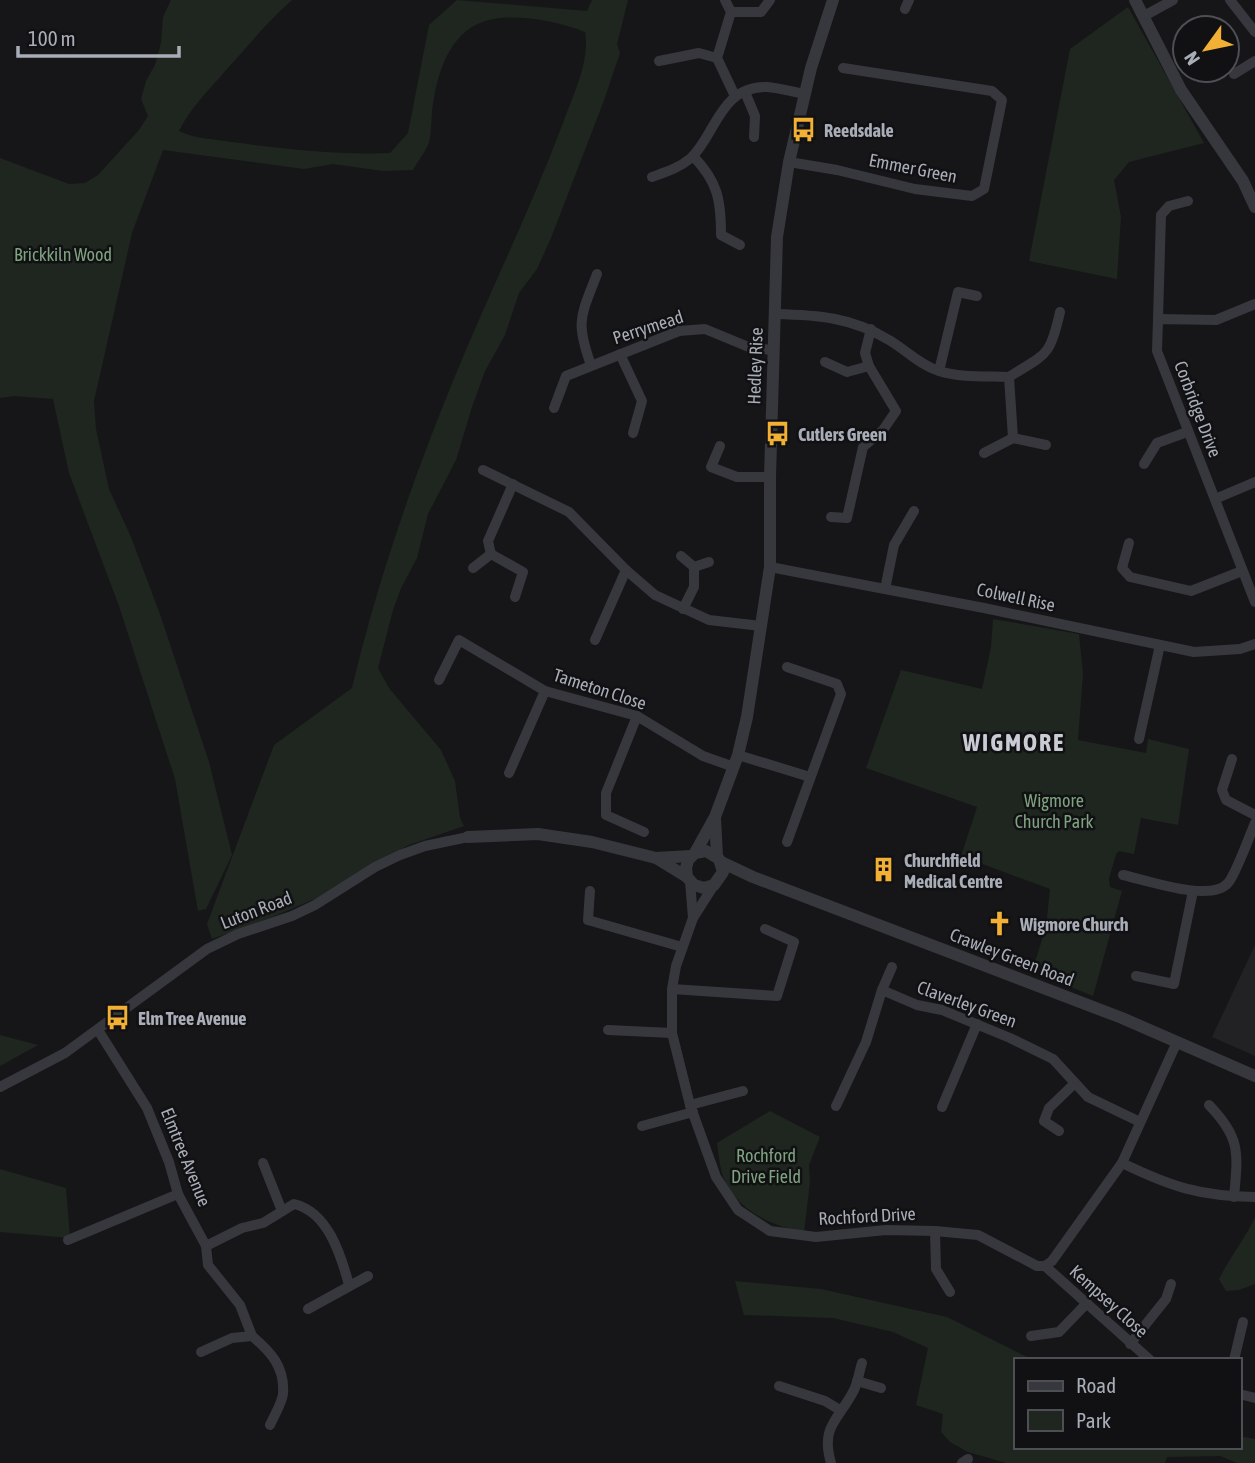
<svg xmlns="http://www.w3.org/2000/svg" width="1255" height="1463" viewBox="0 0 1255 1463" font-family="'Asap Condensed',sans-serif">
<rect width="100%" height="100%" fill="#161618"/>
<!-- built -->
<path fill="#222225" d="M1255,945V1056L1212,1037Z"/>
<!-- green -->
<g fill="#1e261f">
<path d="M171,0H292C268,21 248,46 227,69C210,89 190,108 179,131C196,139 214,139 232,142C284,149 337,155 390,153L408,133L429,25L457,0L587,11L592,0H628L617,44L620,53L603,103L551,238L537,269L519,293L505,335L485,371L472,407L456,460L428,514L417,558L401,588L393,610L378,668L389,688L441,750L455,781L460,818L464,826L409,845L372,864L319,897L270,918L212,939L207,924L274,745L352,688C377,583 412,481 453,381C488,295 530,211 563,123C573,95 590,62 585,32C559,22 529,16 500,18C455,22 439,63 433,104C431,116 432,130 429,142C426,151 418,161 413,170L383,171L333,164L304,169L163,150L132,233L94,401L96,429L109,489L131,537L161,617L209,762L232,855L206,909L198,911L175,779L119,606L69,473L53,399L14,396L0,398V158L69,184L85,183L98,175L139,130L148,116L141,99L146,81L155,65L161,43L163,17Z"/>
<path d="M1128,7L1204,143L1129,162L1114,180L1121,217L1117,279L1029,261L1070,49Z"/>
<path d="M993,619L1079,634L1083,674L1078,740L1146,753L1148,739L1189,749L1178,825L1141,818L1134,854L1119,851L1116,854L1109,879L1110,887L1122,891L1093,996L1032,971L1046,927L1050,889L961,856L977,807L866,768L901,670L982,689L991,647Z"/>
<path d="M0,1035L38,1045L0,1066Z"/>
<path d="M770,1111L820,1137L809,1165L810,1182L804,1232C774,1227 743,1213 727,1185C720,1173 719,1157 717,1143Z"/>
<path d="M0,1169L66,1188L70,1238L0,1232Z"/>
<path d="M1255,1217V1284L1239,1290L1226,1291L1219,1279C1230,1257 1245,1239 1255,1217Z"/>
<path d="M735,1281L821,1289L947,1317L1033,1360H1015V1447H1239V1436L1255,1439V1463H1237L1220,1456L1167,1457L1165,1463H1006L968,1452L950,1442L941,1432L943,1414L916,1405L928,1348L893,1332L833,1318L744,1315Z"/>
</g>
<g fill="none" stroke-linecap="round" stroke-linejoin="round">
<!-- minor -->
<g stroke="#37383d" stroke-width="10">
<path d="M725,0L731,12L717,58L735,96"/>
<path d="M1230,0L1255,32"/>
<path d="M905,9L909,0"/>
<path d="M731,12H761L770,0"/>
<path d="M1144,16L1173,0"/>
<path d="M659,61L699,53L717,58"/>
<path d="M1234,74L1255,61"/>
<path d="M745,92L755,116L754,137"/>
<path d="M693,156C718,182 721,200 721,235L740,245"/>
<path d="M789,162L837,170L915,189L972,196L984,189L1002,100L992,91L843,68"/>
<path d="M652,177C666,172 679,168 691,158C716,134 720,86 767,87C780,88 793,92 805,94"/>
<path d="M1255,304L1216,320L1158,319L1157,351L1255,602"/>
<path d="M775,314C818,315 851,317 889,340C906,350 920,365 939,371C961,378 987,376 1009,377"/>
<path d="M1158,319L1161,215L1169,206L1188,201"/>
<path d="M620,354L642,401L633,433"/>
<path d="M825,362L847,372L869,366"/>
<path d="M591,365C575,321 581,316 597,274"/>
<path d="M939,371L958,292L977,296"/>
<path d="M1009,377L1013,438L1046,445"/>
<path d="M1009,377C1047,353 1050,357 1060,312"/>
<path d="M554,408L566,376L679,331L705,329L751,348L773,350"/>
<path d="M720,446L711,467L737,477H770"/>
<path d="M984,453L1013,438"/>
<path d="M1144,464L1157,443L1187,432"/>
<path d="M483,470L569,512L626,570L655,595L709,620L761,626"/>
<path d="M513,484L488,541L491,554L523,572L515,597"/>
<path d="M1215,499L1255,482"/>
<path d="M831,517L847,518L863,447L883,430L896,411L869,366L865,353L871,329"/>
<path d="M1129,543L1122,568L1130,577L1191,591L1242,571"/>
<path d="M681,556L694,567"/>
<path d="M770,567L984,608L1194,652L1240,649L1255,644"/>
<path d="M473,568L491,554"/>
<path d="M885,589L894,545L914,511"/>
<path d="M683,609L694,587V567L709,562"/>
<path d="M595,640L626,570"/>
<path d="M439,680L459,640L545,691L637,716L703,756L734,767"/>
<path d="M637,716L606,793V815L644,832"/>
<path d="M1139,739L1160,645"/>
<path d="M738,755L810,777"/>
<path d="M1232,759L1222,790L1226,800L1255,815"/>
<path d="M509,773L545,691"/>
<path d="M787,842L841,694L837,684L787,667"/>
<path d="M1123,875C1146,880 1211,903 1228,883C1236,874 1249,837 1255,823"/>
<path d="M690,881L693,918"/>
<path d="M714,885L693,918L676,966L672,989V1033L690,1105L716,1177L738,1210L770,1231L816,1237L886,1230L935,1231L978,1235L1037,1266H1045"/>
<path d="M590,891L588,920L682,947"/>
<path d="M1136,976L1174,984L1193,891"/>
<path d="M672,989L777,996L794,942L765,929"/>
<path d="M882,990L892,967"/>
<path d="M98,1030L147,1108L169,1162L178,1194L206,1246L208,1265L240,1305L252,1336"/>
<path d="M608,1030L672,1033"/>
<path d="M0,1087L65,1053L207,949L238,934L292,916L315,905L375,867L400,855L425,846L468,837"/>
<path d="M690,1105L743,1091"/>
<path d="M1209,1105C1241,1138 1238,1153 1234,1197"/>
<path d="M836,1106L866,1042L882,990L917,1005L942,1010L1010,1038L1053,1059L1088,1097L1140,1122"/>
<path d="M942,1107L977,1024"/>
<path d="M642,1126L693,1112"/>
<path d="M1059,1131L1044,1121L1049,1108L1074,1084"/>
<path d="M263,1163L282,1211"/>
<path d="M1122,1163C1172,1187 1199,1196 1255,1197"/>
<path d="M935,1231L936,1269L950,1292"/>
<path d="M68,1240L178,1194"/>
<path d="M206,1246L242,1228L263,1223L294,1204C328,1212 341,1255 349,1285"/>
<path d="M1045,1266L1052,1261L1122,1163L1176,1044"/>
<path d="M1045,1266L1150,1360"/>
<path d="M308,1309L368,1276"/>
<path d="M1031,1336L1059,1332L1087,1303"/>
<path d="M1130,1344L1166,1299L1171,1284"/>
<path d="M201,1352L232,1338L252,1336C271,1352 285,1367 283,1394C282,1403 274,1416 270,1425"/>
<path d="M1234,1360L1243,1322"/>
<path d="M857,1381L881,1388"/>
<path d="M779,1386L825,1401L840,1410"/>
<path d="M1239,1394L1255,1398"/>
<path d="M831,1463C820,1426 839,1420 854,1390C858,1382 859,1372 862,1363"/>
<path d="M962,1463L968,1459"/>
</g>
<!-- tertiary -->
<g stroke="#37383d" stroke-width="12">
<path d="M1135,0L1181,90L1243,181L1255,207"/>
<path d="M715,818L717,856"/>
<path d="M468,837L538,834L592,842L656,858L691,856"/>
<path d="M695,853L706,851L719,859L723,872L714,885L704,888L694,885L687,877L686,868L688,860L695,853L715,817L738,755L747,717L770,567V477L777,237L789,162L811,68L833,0"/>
<path d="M656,858L687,877"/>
<path d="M721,862L753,877L1122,1018L1255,1076"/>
</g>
</g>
<!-- icons -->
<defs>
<symbol id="bus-bare" viewBox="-9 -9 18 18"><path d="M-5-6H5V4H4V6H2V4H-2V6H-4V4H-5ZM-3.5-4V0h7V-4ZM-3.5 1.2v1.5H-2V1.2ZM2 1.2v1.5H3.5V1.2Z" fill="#f2b134" stroke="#111113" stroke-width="2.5" paint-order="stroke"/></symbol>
<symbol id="building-bare" viewBox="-9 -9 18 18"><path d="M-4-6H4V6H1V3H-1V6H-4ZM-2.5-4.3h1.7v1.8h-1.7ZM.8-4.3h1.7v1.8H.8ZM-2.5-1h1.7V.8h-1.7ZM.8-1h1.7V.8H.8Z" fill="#f2b134" stroke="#111113" stroke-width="2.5" paint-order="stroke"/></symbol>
<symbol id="church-bare" viewBox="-9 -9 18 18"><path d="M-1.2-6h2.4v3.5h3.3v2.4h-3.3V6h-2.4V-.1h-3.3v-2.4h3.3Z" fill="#f2b134" stroke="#111113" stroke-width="2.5" paint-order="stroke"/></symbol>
</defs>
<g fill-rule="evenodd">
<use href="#bus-bare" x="786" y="112" width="35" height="35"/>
<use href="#bus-bare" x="760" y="416" width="35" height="35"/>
<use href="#building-bare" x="866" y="852" width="35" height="35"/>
<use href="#church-bare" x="982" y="906" width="35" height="35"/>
<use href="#bus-bare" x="100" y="1000" width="35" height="35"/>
</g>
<g text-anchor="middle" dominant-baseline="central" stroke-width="5" stroke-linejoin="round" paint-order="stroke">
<!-- poi labels -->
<g font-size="18" font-weight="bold" fill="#a8adb8" stroke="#111113" text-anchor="start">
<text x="824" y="130">Reedsdale</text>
<text x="798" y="434">Cutlers Green</text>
<text x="904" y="860">Churchfield<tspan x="904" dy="21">Medical Centre</tspan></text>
<text x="1020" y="924">Wigmore Church</text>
<text x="138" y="1018">Elm Tree Avenue</text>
</g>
<!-- street labels -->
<g font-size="18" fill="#a8adb8" stroke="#111113">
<text transform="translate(913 168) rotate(11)">Emmer Green</text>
<text transform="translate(648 327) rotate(-18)">Perrymead</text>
<text transform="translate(755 366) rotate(-88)">Hedley Rise</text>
<text transform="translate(1198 409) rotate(69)">Corbridge Drive</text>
<text transform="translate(1016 597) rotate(12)">Colwell Rise</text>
<text transform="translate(600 689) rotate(18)">Tameton Close</text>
<text transform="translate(256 910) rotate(-21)">Luton Road</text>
<text transform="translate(1012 957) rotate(21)">Crawley Green Road</text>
<text transform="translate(967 1004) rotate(20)">Claverley Green</text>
<text transform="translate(186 1157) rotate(68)">Elmtree Avenue</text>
<text transform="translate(867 1216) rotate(-3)">Rochford Drive</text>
<text transform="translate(1109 1301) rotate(42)">Kempsey Close</text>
</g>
<!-- park labels -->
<g font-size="18" fill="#7fa381" stroke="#111113">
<text x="63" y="254">Brickkiln Wood</text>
<text x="1054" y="800">Wigmore<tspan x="1054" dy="21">Church Park</tspan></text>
<text x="766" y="1155">Rochford<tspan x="766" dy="21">Drive Field</tspan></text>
</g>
<!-- district labels -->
<g font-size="24" font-weight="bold" letter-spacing="2" fill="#c9ccd4" stroke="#111113">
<text x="1014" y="742">WIGMORE</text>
</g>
</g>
<!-- legend -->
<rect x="1014" y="1358" width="228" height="91" fill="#111113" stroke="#4d4f55" stroke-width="2"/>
<rect x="1028" y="1381" width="35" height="10" fill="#37383d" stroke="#4d4f55" stroke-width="2"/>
<text x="1076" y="1393" font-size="21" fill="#a8adb8">Road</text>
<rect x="1028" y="1410" width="35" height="21" fill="#1e261f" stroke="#4d4f55" stroke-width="2"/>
<text x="1076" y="1428" font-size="21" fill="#a8adb8">Park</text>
<!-- north arrow -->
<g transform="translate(1206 49) rotate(237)"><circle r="33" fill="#111113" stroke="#4d4f55" stroke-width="2"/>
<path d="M0-5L12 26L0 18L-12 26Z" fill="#f2b134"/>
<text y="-10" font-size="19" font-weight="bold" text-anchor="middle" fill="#a8adb8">N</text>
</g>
<!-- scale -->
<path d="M18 46v10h161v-10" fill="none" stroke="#a8adb8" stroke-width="3.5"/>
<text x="28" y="46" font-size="21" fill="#a8adb8" stroke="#111113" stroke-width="5" paint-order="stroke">100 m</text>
</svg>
